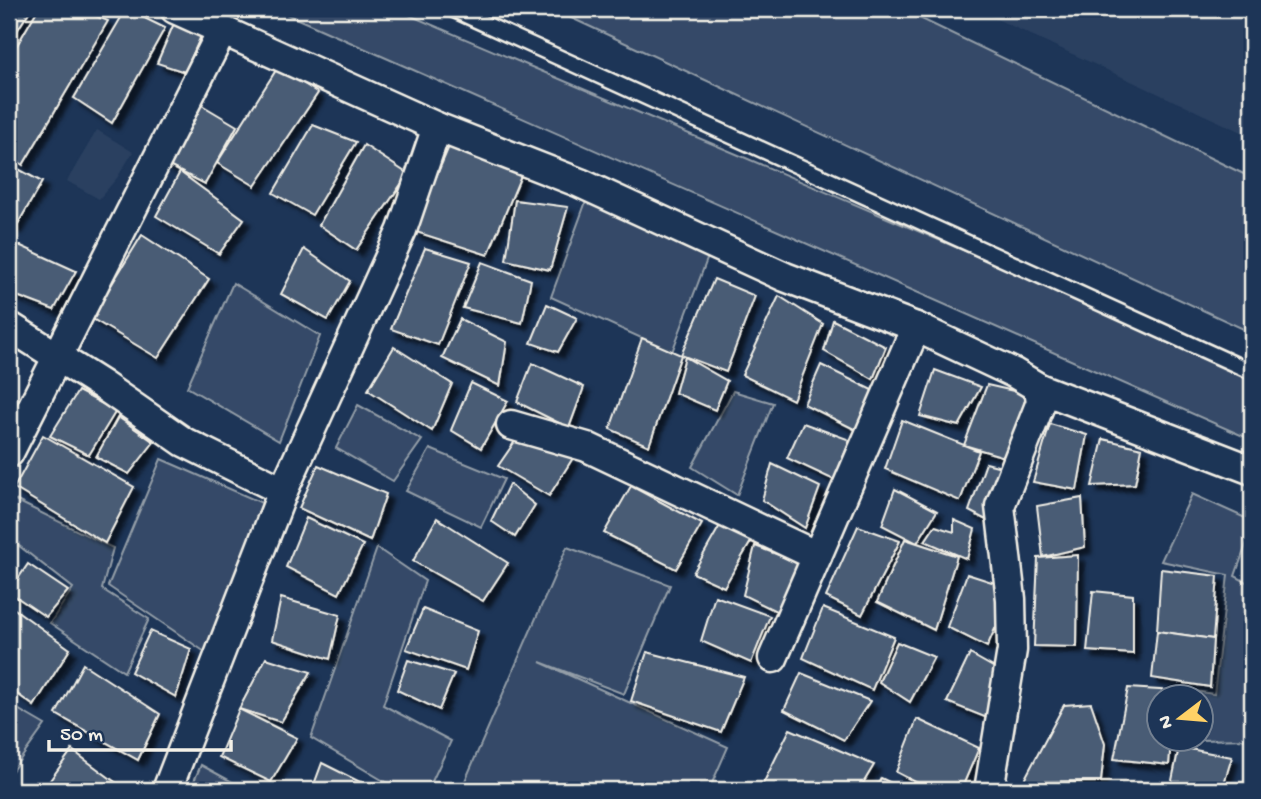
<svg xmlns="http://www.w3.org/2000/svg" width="1261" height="799" viewBox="0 0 1261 799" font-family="'Gochi Hand',sans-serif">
<defs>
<filter id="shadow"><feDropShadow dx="6" dy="6" stdDeviation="2" flood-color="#0009"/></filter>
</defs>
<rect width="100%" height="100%" fill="#1d3557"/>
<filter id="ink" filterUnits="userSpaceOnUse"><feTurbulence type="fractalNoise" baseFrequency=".0143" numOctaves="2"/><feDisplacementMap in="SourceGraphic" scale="14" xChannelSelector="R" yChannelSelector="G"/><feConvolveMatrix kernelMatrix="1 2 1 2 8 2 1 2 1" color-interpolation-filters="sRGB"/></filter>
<g filter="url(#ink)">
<!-- built -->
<g fill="#2a4060">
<path d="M975,9H1252V137Z"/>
<path d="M97,130L133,152L117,178L99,199L67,181Z"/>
</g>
<!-- green -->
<g fill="#354a67" stroke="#949ea8" stroke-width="2">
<path d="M275,9H395L1252,373V440Z"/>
<path d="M552,9H901L1252,178V333Z"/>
<path d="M588,196L709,254L672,352L551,297Z"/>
<path d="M233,283L320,336L279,441L187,387Z"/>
<path d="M733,391L773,403L737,495L692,467Z"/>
<path d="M358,405L422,440L393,481L336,448Z"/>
<path d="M430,449L504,479L481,527L406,491Z"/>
<path d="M161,459L262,503L208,654L108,586Z"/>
<path d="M1192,494L1252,521V528L1235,576L1252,585V739L1195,740L1176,743V740H1202V698L1181,697L1182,689L1214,694L1228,575L1161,561Z"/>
<path d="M13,499L113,548L102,589L149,619L124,672L50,623L73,588L9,538V506Z"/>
<path d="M567,547L670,585L624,694L540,662L728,747L709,790H461Z"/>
<path d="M377,548L425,581L383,705L451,741L428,790H399L311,738Z"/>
<path d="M9,704L45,725L9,775Z"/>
<path d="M201,765L247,790H190Z"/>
</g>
<!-- building -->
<g fill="#485b74" stroke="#f4f1e8" stroke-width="2" filter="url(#shadow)">
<path d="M9,9H31L9,43Z"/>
<path d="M38,9H79L108,21L23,165L9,155V59Z"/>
<path d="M126,9L165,28L112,123L74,98Z"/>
<path d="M175,21L201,36L185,72L157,63Z"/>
<path d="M278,67L318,93L255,186L217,163Z"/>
<path d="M195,101L237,126L205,184L163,163Z"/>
<path d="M313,125L356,142L312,215L273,193Z"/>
<path d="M450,144L522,173L488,255L413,231Z"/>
<path d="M364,145L408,174L356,250L319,225Z"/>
<path d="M9,164L42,182L16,227L9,225Z"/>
<path d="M180,172L244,219L219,254L156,216Z"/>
<path d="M515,200L568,207L550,270L506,260Z"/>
<path d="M142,235L209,279L158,358L91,318Z"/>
<path d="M10,241L76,271L54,310L9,293Z"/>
<path d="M425,248L471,262L438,345L391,329Z"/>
<path d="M304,249L350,281L328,320L281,294Z"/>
<path d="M482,262L531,280L522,323L463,308Z"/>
<path d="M714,279L755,296L726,372L681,355Z"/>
<path d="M779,296L823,324L793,400L742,375Z"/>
<path d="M547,304L577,318L558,352L531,343Z"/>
<path d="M460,319L507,342L500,386L442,358Z"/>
<path d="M833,320L886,347L873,379L824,351Z"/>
<path d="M642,338L681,355L649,446L610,429Z"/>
<path d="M394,347L452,384L432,431L368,390Z"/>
<path d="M685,357L727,381L715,410L675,393Z"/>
<path d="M532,363L584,387L569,428L517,402Z"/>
<path d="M821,365L872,390L860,432L804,404Z"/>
<path d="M935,370L981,387L959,426L920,416Z"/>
<path d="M471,383L508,401L481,448L451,430Z"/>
<path d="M987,385L1027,394L1008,458L964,445Z"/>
<path d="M78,391L116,411L89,455L50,436Z"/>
<path d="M118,417L154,442L129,474L96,457Z"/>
<path d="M902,420L979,451L960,501L885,469Z"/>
<path d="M803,423L850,440L834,480L787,458Z"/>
<path d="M1050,424L1087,435L1077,490L1033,482Z"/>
<path d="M520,434L573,458L549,496L498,466Z"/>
<path d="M43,435L134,487L105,543L14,488Z"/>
<path d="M1103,439L1142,448L1135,484L1092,486Z"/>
<path d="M986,463L1009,469L988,521L969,511Z"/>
<path d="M772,464L820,487L805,528L762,500Z"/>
<path d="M318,465L386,494L370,541L299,508Z"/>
<path d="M509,484L535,505L515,537L491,521Z"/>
<path d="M631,486L702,524L676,569L604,533Z"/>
<path d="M895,489L937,511L917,543L882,525Z"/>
<path d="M1082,498L1085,547L1043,557L1037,506Z"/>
<path d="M306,518L363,545L339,594L286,567Z"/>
<path d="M437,518L508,563L483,601L413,561Z"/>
<path d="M954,520L975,529L967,559L925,541L935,526L954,532Z"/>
<path d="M722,522L755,535L724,587L693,573Z"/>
<path d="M858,526L900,541L862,615L826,597Z"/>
<path d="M905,539L957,556L934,630L877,602Z"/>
<path d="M755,546L800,563L780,613L743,595Z"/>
<path d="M1078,555L1077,647L1034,646L1038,558Z"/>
<path d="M28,564L68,591L46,617L9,592Z"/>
<path d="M1161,569L1218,576L1213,639L1157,631Z"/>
<path d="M967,574L995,583L1002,613L987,647L947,627Z"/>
<path d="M1093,591L1133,595V654L1087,651Z"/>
<path d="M715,596L770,616L751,663L701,641Z"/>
<path d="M281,598L340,615L330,659L272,640Z"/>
<path d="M9,605L70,649L34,706L9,688Z"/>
<path d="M823,608L894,637L872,690L803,658Z"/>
<path d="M423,609L478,631L466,670L406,649Z"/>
<path d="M150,631L191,649L176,697L131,672Z"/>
<path d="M1157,631L1213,639L1210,687L1152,678Z"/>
<path d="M897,642L934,657L910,702L879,682Z"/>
<path d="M647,652L744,677L721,732L631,701Z"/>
<path d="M970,654L1000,671L987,718L947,702Z"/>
<path d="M266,658L311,672L281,722L239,709Z"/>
<path d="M408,660L454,674L439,710L397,690Z"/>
<path d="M83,664L160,714L138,760L56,714Z"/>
<path d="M801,673L870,701L844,740L784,710Z"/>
<path d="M1128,688L1175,691L1174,698H1160V740H1171L1169,765L1114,759Z"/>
<path d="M1091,703L1105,744L1101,781L1023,782L1064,705Z"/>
<path d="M239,709L297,738L271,782L219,757Z"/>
<path d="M917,719L979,748L961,790H931L896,772Z"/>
<path d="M790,729L874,765L859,790H760Z"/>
<path d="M1179,747L1232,757L1222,790H1170Z"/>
<path d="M72,750L126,790H50L46,786Z"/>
<path d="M322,763L362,783L358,790H312Z"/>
<path d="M881,778L905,790H875Z"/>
</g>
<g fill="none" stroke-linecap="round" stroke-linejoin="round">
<defs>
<path id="service" d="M452,9L1252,372"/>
<g id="minor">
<path d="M175,9L437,127L580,183L785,277L916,327L1014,373L1039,388L1252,470"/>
<path d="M9,326L102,385L184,442L283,491"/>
<path d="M511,425L587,447L817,556"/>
<path d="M9,453L222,31"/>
<path d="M773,658L916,327"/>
<path d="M167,790L283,491L402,230L437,127"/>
<path d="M989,790L1012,650L1011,599L1000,506L1041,402L1039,388"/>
</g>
</defs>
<!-- service casing -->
<use href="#service" stroke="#f4f1e8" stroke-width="19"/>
<!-- minor casing -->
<use href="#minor" stroke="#f4f1e8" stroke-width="33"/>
<!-- service -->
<use href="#service" stroke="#1d3557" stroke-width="14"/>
<!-- minor -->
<use href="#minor" stroke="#1d3557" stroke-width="28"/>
</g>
</g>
<!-- margin -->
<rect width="1261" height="799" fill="none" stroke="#1d3557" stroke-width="35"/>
<rect x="18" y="18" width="1226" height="764" fill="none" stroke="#f4f1e8" stroke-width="2.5" filter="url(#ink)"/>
<!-- north arrow -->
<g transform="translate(1180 718) rotate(254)"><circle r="33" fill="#1d3557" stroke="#738091" stroke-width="2"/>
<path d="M0-5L12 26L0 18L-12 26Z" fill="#ffd166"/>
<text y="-10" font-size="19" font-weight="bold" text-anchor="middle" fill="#f4f1e8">N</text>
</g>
<!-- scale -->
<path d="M49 740v10h182v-10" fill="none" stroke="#f4f1e8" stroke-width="3.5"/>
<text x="60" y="740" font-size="21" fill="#f4f1e8" stroke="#1d3557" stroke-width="5" paint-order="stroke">50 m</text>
</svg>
